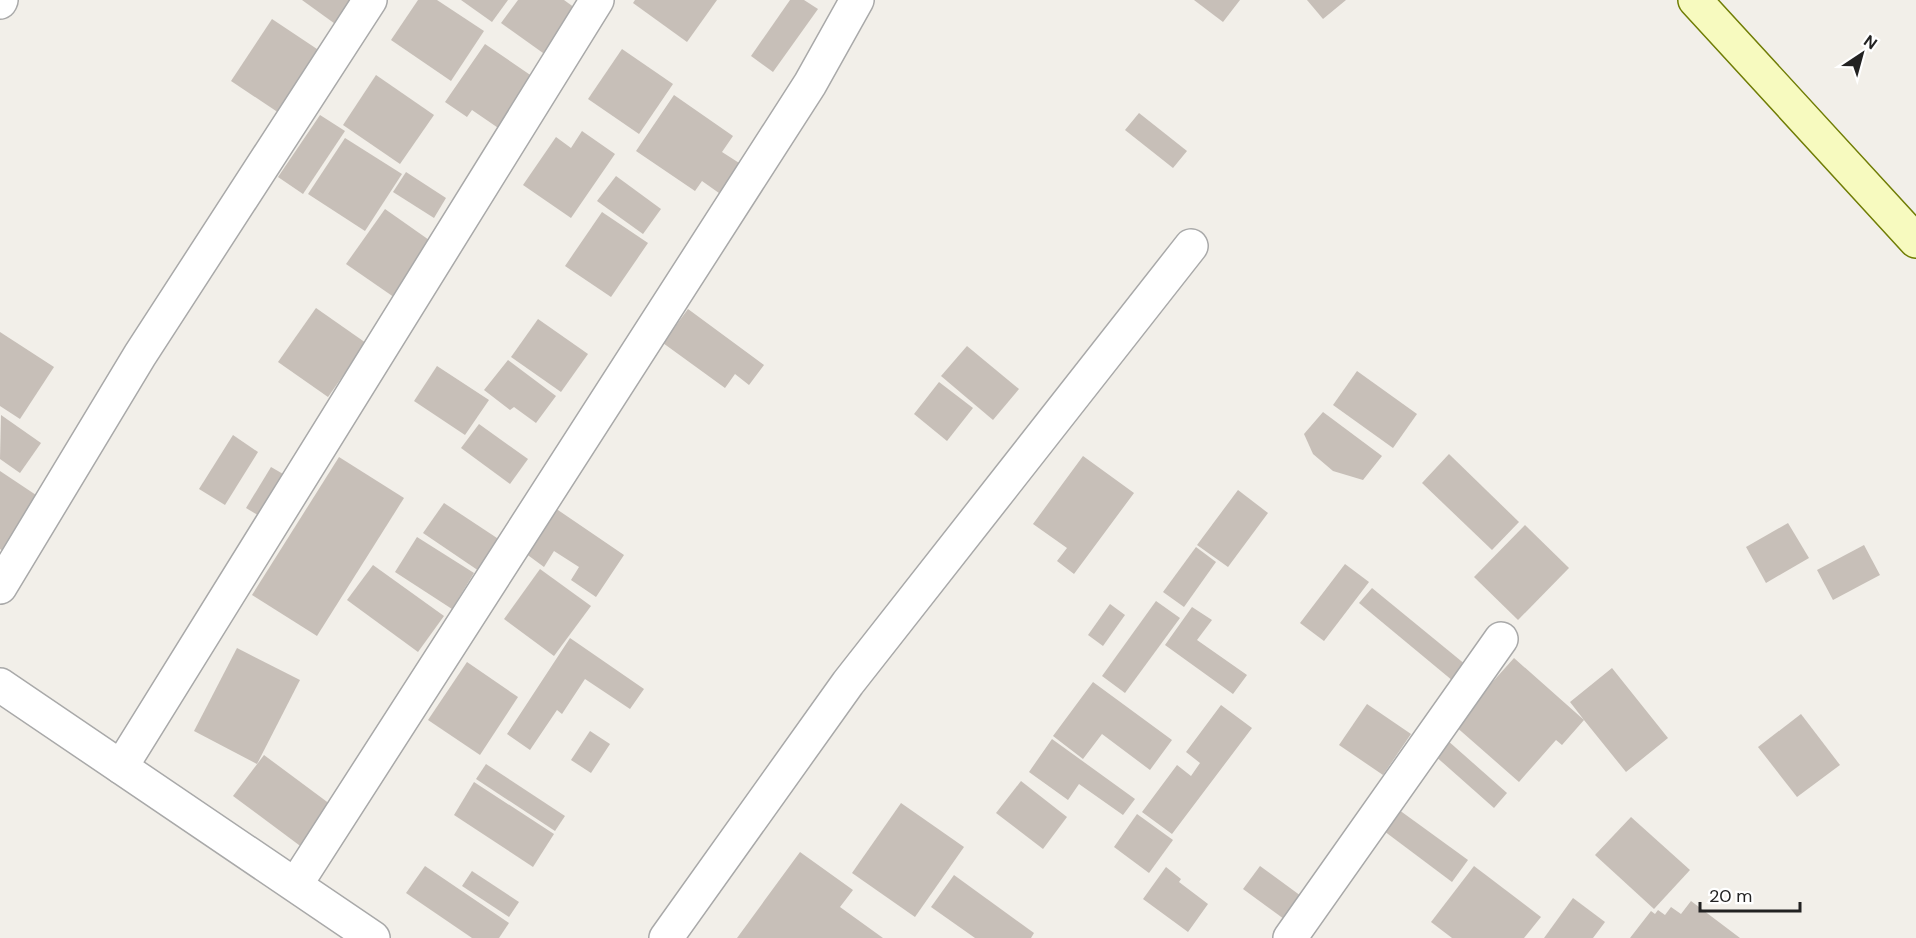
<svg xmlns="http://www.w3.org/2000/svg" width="1916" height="938" viewBox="0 0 1916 938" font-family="'DM Sans',sans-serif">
<rect width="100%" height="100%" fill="#f2efe9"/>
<!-- building -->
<g fill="#c7bfb8">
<path d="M302,0H357L338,26Z"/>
<path d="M418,0H437L484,31L451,81L391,40Z"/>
<path d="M461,0H508L492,22Z"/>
<path d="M518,0H564L582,13L550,58L501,23Z"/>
<path d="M635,0H717L687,42L633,3Z"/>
<path d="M790,0H804L818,9L773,72L751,56Z"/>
<path d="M1194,0H1240L1223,22Z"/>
<path d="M1307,0H1346L1323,19Z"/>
<path d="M272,19L323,53L282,115L231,81Z"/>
<path d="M485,44L542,83L507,134L472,110L467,117L445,102Z"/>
<path d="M622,49L673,84L639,134L588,99Z"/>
<path d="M376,75L434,115L400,164L343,125Z"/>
<path d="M674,95L733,136L722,152L747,168L726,198L702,181L695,191L636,151Z"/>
<path d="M1139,113L1187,151L1173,168L1125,130Z"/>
<path d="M320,115L345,131L303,194L278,177Z"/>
<path d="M582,131L615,154L571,218L523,185L556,137L571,148Z"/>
<path d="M345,138L402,174L365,231L308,194Z"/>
<path d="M406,172L446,198L434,218L393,192Z"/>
<path d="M616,176L661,209L643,234L597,201Z"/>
<path d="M385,209L439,247L401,302L346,264Z"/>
<path d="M602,212L648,243L611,297L565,266Z"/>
<path d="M316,308L366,343L328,397L278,362Z"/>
<path d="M688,309L764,365L749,385L735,374L725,388L663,343Z"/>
<path d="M538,319L588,354L561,392L511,357Z"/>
<path d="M0,332L54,367L20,419L0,406Z"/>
<path d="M967,346L1019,389L993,420L941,376Z"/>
<path d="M508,360L556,396L536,423L514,407L510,410L484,390Z"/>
<path d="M437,366L489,400L465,435L414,401Z"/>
<path d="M1357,371L1417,414L1393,448L1333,405Z"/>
<path d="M939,382L973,408L947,441L914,414Z"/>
<path d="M1323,412L1382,456L1363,480L1333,471L1313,454L1304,434Z"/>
<path d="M1,415L41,443L20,473L0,459Z"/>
<path d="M479,424L528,459L510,484L461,448Z"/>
<path d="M233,435L258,452L225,505L199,489Z"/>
<path d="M1449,454L1519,522L1492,550L1422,483Z"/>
<path d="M1083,456L1134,493L1074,574L1057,561L1067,548L1033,524Z"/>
<path d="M339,457L404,498L317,636L252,595Z"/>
<path d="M271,467L290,478L266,520L246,508Z"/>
<path d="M0,471L42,499L6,553L0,549Z"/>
<path d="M1238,490L1268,513L1228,567L1197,545Z"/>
<path d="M444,503L500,540L479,571L423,533Z"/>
<path d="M555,508L624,555L596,597L571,580L579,567L554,551L544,567L525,553Z"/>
<path d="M1788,523L1809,558L1766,583L1746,547Z"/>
<path d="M1525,525L1569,568L1518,620L1474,577Z"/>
<path d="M417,537L474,573L452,609L395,572Z"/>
<path d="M1864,545L1880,575L1833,600L1817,570Z"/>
<path d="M1196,547L1216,562L1184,607L1163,592Z"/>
<path d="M1345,564L1369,582L1324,641L1300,623Z"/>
<path d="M373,565L444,616L418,652L347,600Z"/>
<path d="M540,569L591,606L554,656L504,619Z"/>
<path d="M1372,588L1466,665L1453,681L1359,603Z"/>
<path d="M1156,601L1180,618L1125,693L1102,676Z"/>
<path d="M1110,604L1125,615L1103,646L1088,635Z"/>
<path d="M1192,607L1212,620L1197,640L1247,675L1233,694L1165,645Z"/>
<path d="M570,638L644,689L630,709L585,679L562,714L557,710L530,750L507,734Z"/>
<path d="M237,648L300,680L257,764L194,731Z"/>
<path d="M1514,658L1584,720L1570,702L1612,668L1668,738L1626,772L1584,720L1562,745L1556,740L1519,782L1454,725Z"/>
<path d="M467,662L518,697L480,755L428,720Z"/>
<path d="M1093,682L1172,740L1150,770L1102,734L1083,759L1053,736Z"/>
<path d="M1367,704L1411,734L1383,775L1339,745Z"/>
<path d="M1221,705L1252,728L1172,834L1142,812L1177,765L1191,776L1200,763L1186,752Z"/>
<path d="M1801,714L1840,765L1797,797L1758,747Z"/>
<path d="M590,731L610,744L591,773L571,760Z"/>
<path d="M1052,739L1135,799L1123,815L1079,784L1068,800L1029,772Z"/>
<path d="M1447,740L1507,793L1494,808L1433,754Z"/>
<path d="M264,755L338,810L307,851L233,796Z"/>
<path d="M486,764L565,816L555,831L476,779Z"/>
<path d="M1021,781L1067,817L1043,849L996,813Z"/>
<path d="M474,782L554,834L533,867L454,815Z"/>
<path d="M901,803L964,847L915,917L852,873Z"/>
<path d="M1395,807L1468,860L1452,882L1380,828Z"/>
<path d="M1137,814L1173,840L1149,873L1114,847Z"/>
<path d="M1631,817L1690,870L1654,909L1595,855Z"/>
<path d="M800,852L853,890L840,907L883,938H737Z"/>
<path d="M425,866L509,923L499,938H472L406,893Z"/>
<path d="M1260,866L1301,896L1284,919L1243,889Z"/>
<path d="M1474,866L1541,917L1524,938H1452L1431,922Z"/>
<path d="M1166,867L1181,879L1179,882L1208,904L1188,932L1143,899Z"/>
<path d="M472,871L519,902L509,917L462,886Z"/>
<path d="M954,875L1034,933L1031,938H975L931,907Z"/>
<path d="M1573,898L1605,922L1593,938H1544Z"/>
<path d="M1691,901L1740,938H1630L1651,911L1655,914L1658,910L1665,915L1671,907L1681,914Z"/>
</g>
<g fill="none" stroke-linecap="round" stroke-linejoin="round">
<defs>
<g id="street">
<path d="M0,2L1,0"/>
<path d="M0,587L140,355L370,0"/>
<path d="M0,685L373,938"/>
<path d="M121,767L597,0"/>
<path d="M296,884L810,84L857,0"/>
<path d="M666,938L848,683L1191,246"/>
<path d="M1290,938L1501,639"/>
</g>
<path id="secondary" d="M1695,0L1916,241"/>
</defs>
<!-- street casing -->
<use href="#street" stroke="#a9a9a9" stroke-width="36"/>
<!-- secondary casing -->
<use href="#secondary" stroke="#707d05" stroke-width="36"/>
<!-- street -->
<use href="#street" stroke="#fff" stroke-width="33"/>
<!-- secondary -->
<use href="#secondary" stroke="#f7fabf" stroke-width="33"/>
</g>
<!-- north arrow -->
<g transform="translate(1862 54) rotate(36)" stroke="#ffffff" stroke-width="4.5" paint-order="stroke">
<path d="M0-4.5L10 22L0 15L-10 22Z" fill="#222222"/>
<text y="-9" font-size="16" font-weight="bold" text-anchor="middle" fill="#222222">N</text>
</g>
<!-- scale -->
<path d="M1700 902v9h100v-9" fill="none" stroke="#222222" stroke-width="3"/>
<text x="1709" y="902" font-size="18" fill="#222222" stroke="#ffffff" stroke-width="4.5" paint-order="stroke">20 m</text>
</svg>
